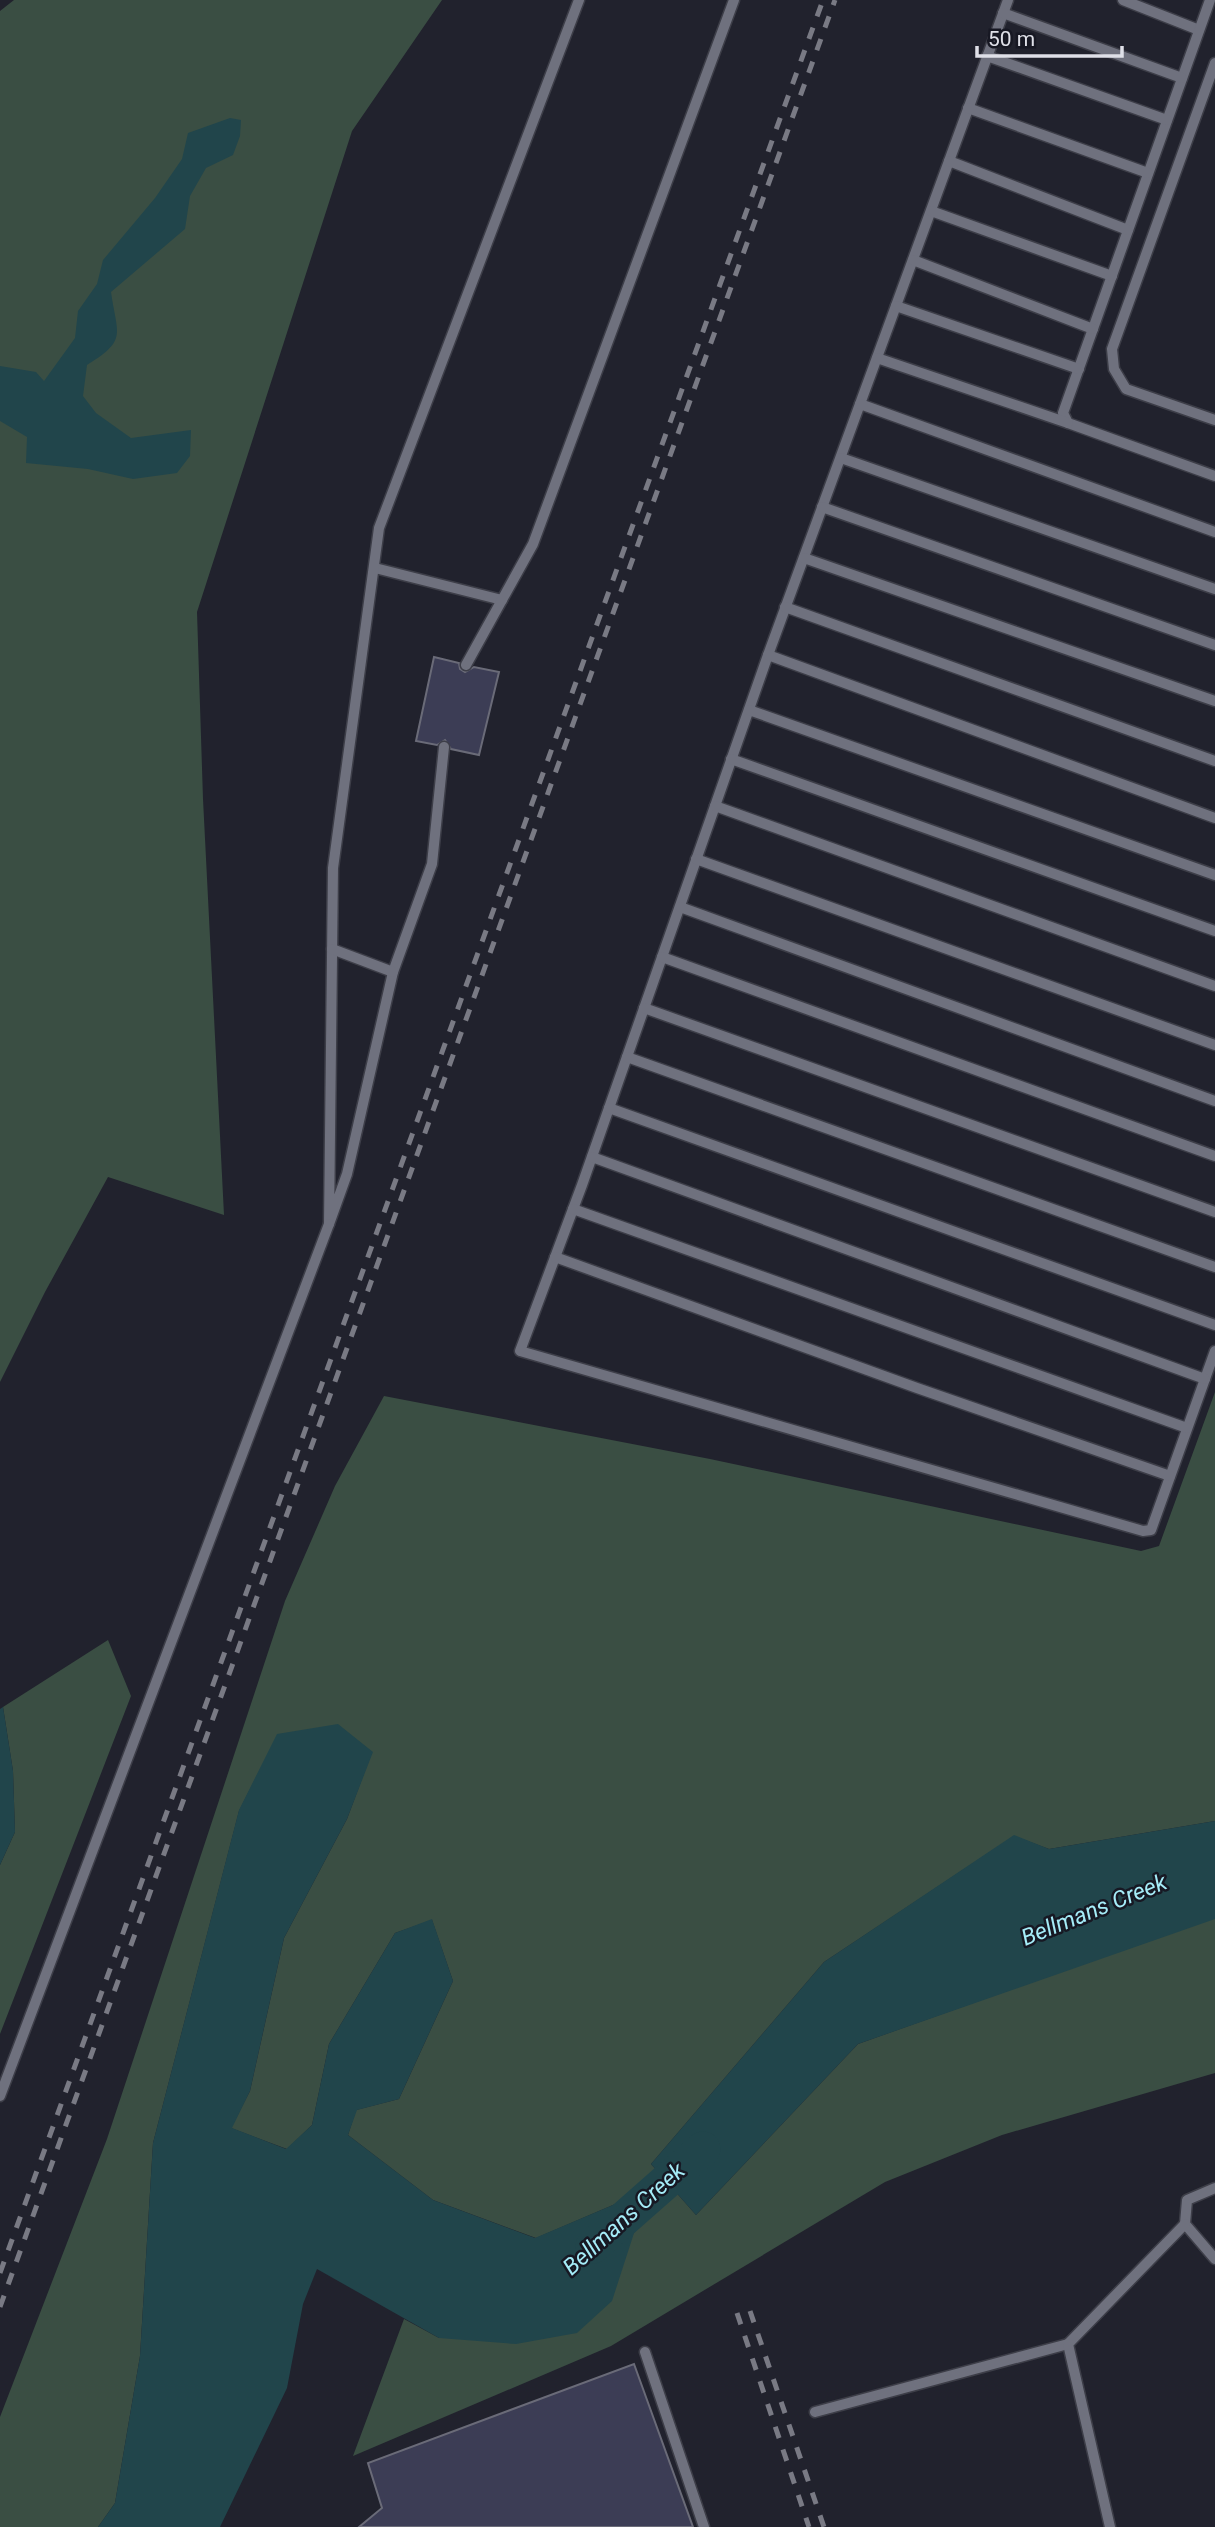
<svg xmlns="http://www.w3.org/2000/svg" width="1215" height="2527" viewBox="0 0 1215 2527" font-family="Roboto,sans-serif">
<rect width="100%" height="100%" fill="#21222d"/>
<!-- green -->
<g fill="#3a4e43">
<path d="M14,0H442L352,131L197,612L203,799L224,1215L108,1177L45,1292L0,1382V11Z"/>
<path d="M1215,1392V1821L1049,1849L1014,1836L824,1962L651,2164L696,2215L858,2044L1211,1918L1215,1919V2073L1002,2135L885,2182L611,2346L353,2456L404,2319L439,2338L620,2202L536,2238L433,2200L348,2135L356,2110L399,2099L453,1981L432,1920L395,1933L329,2044L312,2125L287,2149L231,2128L250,2091L284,1938L347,1819L372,1752L278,1734L239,1811L153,2143L140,2356L115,2503L98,2527H0V2417L107,2139L285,1601L335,1486L384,1396L710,1459L1141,1551L1159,1546Z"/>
<path d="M108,1640L131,1696L0,2034V1865L15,1832L13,1771L3,1707Z"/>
</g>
<!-- water -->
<g fill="#21454b">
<path d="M230,118L241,120L240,136L233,155L206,168L190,196L185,229L111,292C117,335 128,340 87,365L83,396L96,413L131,438L191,430L190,456L177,473L133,479L88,469L26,463L27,437L0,421V366L36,372L44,381L75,338L78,311L97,284L103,260L155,198L182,159L188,133Z"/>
<path d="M3,1707L13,1771L15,1832L0,1865V1709Z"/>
<path d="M338,1724L373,1752L347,1819L284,1938L250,2091L232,2128L286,2149L312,2125L329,2044L395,1933L432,1919L453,1981L399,2099L357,2110L348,2135L433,2200L535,2238L620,2202L635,2230L612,2301L577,2333L516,2344L439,2338L317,2269L303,2304L287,2388L220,2527H98L115,2503L140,2356L153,2143L239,1810L277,1734Z"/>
<path d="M1215,1821V1919L858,2044L696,2215L651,2164L824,1962L1014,1835L1049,1849Z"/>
</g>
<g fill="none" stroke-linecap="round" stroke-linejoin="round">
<!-- river -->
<path stroke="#21454b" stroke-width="35" d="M593,2246L703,2149"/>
</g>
<!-- building -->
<g fill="#3c3d55" stroke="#6a6b78" stroke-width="2">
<path d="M434,657L459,663L460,669L465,672L474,667L499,672L479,755L451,749L445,740L437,745L416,741Z"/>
<path d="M634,2364L693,2527H359L382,2508L368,2463Z"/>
</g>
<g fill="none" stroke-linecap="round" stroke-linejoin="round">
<defs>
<g id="lane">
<path d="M1008,0L768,655L582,1185L520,1351L1143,1531L1151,1530L1215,1351"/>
<path d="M1123,0L1199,30"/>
<path d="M1210,0L1063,413L1068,423L1215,476"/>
<path d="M1003,13L1182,78"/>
<path d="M987,56L1167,120"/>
<path d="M1215,63L1112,349L1114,369L1126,389L1215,420"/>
<path d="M968,108L1148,173"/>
<path d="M949,161L1128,230"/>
<path d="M931,211L1112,276"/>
<path d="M913,260L1093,329"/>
<path d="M896,306L1079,369"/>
<path d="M877,358L1068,423"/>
<path d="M860,404L1215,532"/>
<path d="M841,458L1215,589"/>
<path d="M822,507L1215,645"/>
<path d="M804,558L1215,701"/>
<path d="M375,568L502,600"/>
<path d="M785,607L1215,761"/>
<path d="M768,655L1215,818"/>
<path d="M466,665L533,544L734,0"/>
<path d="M749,710L1215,875"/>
<path d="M444,747L432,864L393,972L347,1174L329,1224L333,868L379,528L579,0"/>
<path d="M731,759L1215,931"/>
<path d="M715,806L1215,986"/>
<path d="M696,859L1215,1045"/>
<path d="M680,907L1215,1101"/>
<path d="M332,949L393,972"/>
<path d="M662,957L1215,1156"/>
<path d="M644,1008L1215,1212"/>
<path d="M627,1057L1215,1267"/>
<path d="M609,1108L1215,1325"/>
<path d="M592,1157L1205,1379"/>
<path d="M573,1209L1187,1428"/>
<path d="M555,1257L917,1388L1170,1476"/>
<path d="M0,2096L329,1224"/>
<path d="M1215,2188L1187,2200L1185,2224L1215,2259"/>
<path d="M645,2352L704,2527"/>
<path d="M815,2412L1068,2344"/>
<path d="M1110,2527L1068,2344L1185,2224"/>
</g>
</defs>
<!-- lane casing -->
<use href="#lane" stroke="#3d3e48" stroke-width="13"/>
<!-- lane -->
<use href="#lane" stroke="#6f717e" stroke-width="10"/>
<!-- rail -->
<g stroke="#797a84" stroke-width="5" stroke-dasharray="12 12" stroke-linecap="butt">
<path d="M0,2273L823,0"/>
<path d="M0,2307L835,0"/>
<path d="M750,2311L824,2527"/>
<path d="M737,2313L809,2527"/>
</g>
</g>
<g text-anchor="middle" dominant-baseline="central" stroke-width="5" stroke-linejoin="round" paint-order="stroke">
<!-- water labels -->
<g font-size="23" font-style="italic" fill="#a5ecf8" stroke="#171823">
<text transform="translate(1094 1910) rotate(-22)">Bellmans Creek</text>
<text transform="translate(624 2219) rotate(-42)">Bellmans Creek</text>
</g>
</g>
<!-- scale -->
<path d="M977 46v10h145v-10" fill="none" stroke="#dfe0e8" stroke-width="3.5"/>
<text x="988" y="46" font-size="21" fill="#dfe0e8" stroke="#171823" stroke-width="5" paint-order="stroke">50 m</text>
</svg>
